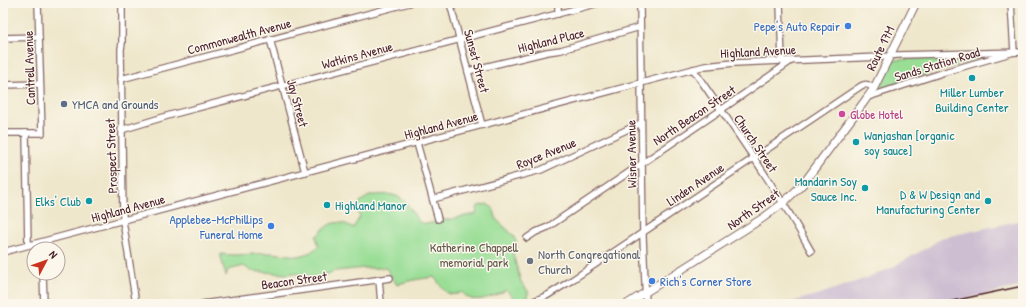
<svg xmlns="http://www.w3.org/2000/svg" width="1026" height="307" viewBox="0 0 1026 307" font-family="'Patrick Hand',sans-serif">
<rect width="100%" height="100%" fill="#fbf7ec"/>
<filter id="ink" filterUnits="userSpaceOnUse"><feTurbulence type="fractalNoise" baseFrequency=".025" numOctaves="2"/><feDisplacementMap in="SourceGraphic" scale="8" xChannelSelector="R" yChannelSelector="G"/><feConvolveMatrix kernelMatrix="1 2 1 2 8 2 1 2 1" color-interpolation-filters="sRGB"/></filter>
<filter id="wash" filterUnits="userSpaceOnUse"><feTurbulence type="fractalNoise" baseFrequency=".012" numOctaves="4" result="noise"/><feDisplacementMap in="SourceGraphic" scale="16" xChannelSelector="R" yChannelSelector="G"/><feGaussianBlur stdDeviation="0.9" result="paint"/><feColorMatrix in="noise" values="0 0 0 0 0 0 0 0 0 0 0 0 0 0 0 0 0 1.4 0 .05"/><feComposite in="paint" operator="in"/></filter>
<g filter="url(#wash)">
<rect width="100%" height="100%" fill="#efe7cb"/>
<!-- industrial -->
<path fill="#cebed2" d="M1023,220V286L940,304H784L820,294L867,278L889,269L930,246L941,238Z"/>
<!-- green -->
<g fill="#9ade96" stroke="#727e60">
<path d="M995,55L916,78L885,90L879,89L893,60Z"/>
<path d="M371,195C378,195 386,194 393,195C406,198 412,212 419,222L426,224L476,214L478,206L487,204L493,208L497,220L515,237L517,247L513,254L521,282L528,291V298C523,302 520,304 514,301L512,296L506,290C498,295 477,303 469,298C466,297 464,294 462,292C446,300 443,287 434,277C421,279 408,280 397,285L386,268H366L335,271L317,278L300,275L294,273L287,274L251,271L244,266L228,270L226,276L220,254L234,255L271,253L299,256L311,252L319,246L316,237C327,224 337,217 353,228L360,217L356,208L361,201Z"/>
</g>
</g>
<g filter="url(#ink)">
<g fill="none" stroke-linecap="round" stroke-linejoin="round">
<defs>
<g id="minor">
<path d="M122,3V43L121,49L123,221L136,304"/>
<path d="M450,3L482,125"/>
<path d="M558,3V14"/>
<path d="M640,3L643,237L646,304"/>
<path d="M780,3L782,61"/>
<path d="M3,38L39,37"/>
<path d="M270,39L305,172"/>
<path d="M693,69C734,129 776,187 811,251"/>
<path d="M468,71L547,52L561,50L640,27"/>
<path d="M121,79L409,3"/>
<path d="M3,85L40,84"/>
<path d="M868,97L948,71L1014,52L1011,3"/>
<path d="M121,130L174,114L599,3"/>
<path d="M3,133H42L38,3"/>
<path d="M26,133L28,245"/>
<path d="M417,143L438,219"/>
<path d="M433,199L541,170L641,123"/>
<path d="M527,238L536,232L548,227L721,110L791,61"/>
<path d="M3,252L705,66L734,63L881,57L897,55L1023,52"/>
<path d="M43,273L44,304"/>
<path d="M379,279L381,304"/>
<path d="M202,304L390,278"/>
<path d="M527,304L548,295L572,280L861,86C866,83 869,85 874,88"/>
</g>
<path id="major" d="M627,304L763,218L783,203L803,184L864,102L874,88L916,3"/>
</defs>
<!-- minor casing -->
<use href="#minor" stroke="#846563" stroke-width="8"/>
<!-- major casing -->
<use href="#major" stroke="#846563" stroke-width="9"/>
<!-- minor -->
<use href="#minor" stroke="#fff" stroke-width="5.5"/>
<!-- major -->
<use href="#major" stroke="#fff" stroke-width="7"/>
<!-- rail -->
<path stroke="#4a1f2b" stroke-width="1.5" d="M938,304L1023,286"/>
</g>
</g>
<!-- markers -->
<g fill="#3f7fe0" stroke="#fbf7ec" stroke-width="1.5">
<circle cx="848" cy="26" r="4"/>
<circle cx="271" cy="226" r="4"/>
<circle cx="652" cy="281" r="4"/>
</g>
<g fill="#0f9aa8" stroke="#fbf7ec" stroke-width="1.5">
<circle cx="972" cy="78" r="4"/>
<circle cx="856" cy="142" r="4"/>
<circle cx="865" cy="188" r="4"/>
<circle cx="89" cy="201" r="4"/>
<circle cx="988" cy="201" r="4"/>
<circle cx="327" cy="205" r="4"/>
</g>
<circle fill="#5c6f8a" stroke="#fbf7ec" stroke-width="1.5" cx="64" cy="104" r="4"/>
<circle fill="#d1479c" stroke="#fbf7ec" stroke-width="1.5" cx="842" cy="114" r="4"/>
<circle fill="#6b7280" stroke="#fbf7ec" stroke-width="1.5" cx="530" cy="261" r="4"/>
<g text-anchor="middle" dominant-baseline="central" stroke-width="3" stroke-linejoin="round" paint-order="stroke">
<!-- shop labels -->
<g font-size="13" fill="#366cbe" stroke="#fbf7ec" text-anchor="end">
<text x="840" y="26">Pepe's Auto Repair</text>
<text x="263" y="219">Applebee-McPhillips<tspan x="263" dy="15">Funeral Home</tspan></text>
<text x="660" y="281" text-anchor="start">Rich's Corner Store</text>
</g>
<!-- street labels -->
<g font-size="13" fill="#4a1f2b" stroke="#fbf7ec">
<text transform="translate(239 36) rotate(-15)">Commonwealth Avenue</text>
<text transform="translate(551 40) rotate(-14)">Highland Place</text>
<text transform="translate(880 48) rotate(-64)">Route 17M</text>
<text transform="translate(758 51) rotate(-3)">Highland Avenue</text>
<text transform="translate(357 55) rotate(-15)">Watkins Avenue</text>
<text transform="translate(477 61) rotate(75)">Sunset Street</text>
<text transform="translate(937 64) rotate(-17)">Sands Station Road</text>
<text transform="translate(29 68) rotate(-92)">Cantrell Avenue</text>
<text transform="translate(298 103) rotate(75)">Jay Street</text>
<text transform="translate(694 115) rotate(-34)">North Beacon Street</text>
<text transform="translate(441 125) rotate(-15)">Highland Avenue</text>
<text transform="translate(756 143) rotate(56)">Church Street</text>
<text transform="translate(546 153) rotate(-22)">Royce Avenue</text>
<text transform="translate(631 154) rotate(-91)">Wisner Avenue</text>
<text transform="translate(111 156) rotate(-92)">Prospect Street</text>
<text transform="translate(695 184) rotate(-34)">Linden Avenue</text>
<text transform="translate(128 208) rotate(-15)">Highland Avenue</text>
<text transform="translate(753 209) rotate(-35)">North Street</text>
<text transform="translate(294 280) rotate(-8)">Beacon Street</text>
</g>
<!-- culture labels -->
<g font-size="13" fill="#0d838f" stroke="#fbf7ec" text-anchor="end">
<text x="972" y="92" text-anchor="middle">Miller Lumber<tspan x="972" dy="15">Building Center</tspan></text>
<text x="864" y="135" text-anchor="start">Wanjashan [organic<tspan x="864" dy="15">soy sauce]</tspan></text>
<text x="857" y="181">Mandarin Soy<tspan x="857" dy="15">Sauce Inc.</tspan></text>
<text x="980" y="194">D &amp; W Design and<tspan x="980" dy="15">Manufacturing Center</tspan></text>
<text x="81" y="201">Elks' Club</text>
<text x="335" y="205" text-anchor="start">Highland Manor</text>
</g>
<!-- service labels -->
<g font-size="13" fill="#4e5e75" stroke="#fbf7ec" text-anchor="start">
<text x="72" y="104">YMCA and Grounds</text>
</g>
<!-- hotel labels -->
<g font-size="13" fill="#b23c85" stroke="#fbf7ec" text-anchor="start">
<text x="850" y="114">Globe Hotel</text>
</g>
<!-- park labels -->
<g font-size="13" fill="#62584b" stroke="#fbf7ec">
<text x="474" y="247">Katherine Chappell<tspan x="474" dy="15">memorial park</tspan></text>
</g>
<!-- worship labels -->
<g font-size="13" fill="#5b616d" stroke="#fbf7ec" text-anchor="start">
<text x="538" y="254">North Congregational<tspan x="538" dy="15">Church</tspan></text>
</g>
</g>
<!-- margin -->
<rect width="1026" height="307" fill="none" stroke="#fbf7ec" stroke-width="16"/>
<!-- north arrow -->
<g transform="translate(46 261) rotate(49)"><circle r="19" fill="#fbf7ec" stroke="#b4a19f"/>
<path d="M0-3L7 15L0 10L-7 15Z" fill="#c8321e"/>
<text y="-6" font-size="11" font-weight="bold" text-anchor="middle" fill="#4a1f2b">N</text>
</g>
</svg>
